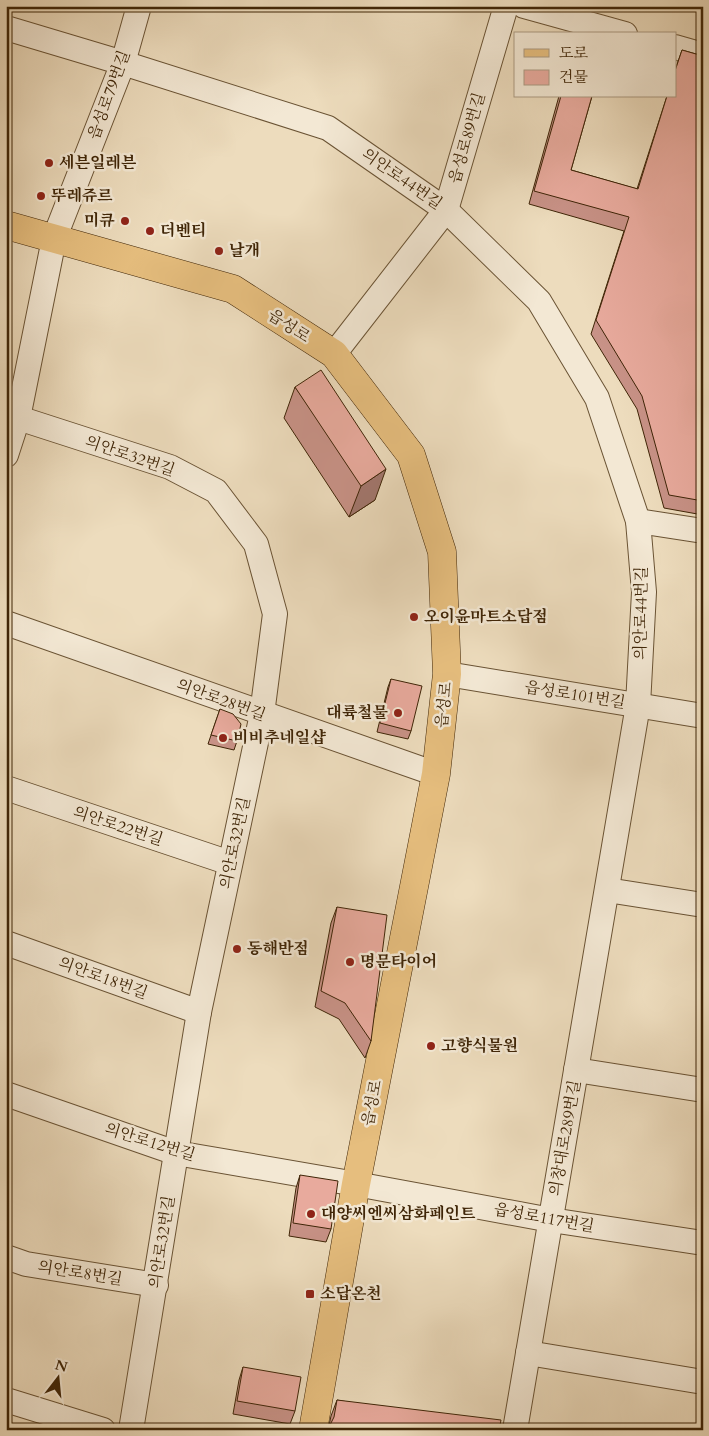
<svg xmlns="http://www.w3.org/2000/svg" width="709" height="1436" viewBox="0 0 709 1436" font-family="Cardo,'Noto Serif KR',serif">
<rect width="100%" height="100%" fill="#eddcbd"/>
<filter id="stains"><feTurbulence type="fractalNoise" baseFrequency=".004" numOctaves="4"/><feColorMatrix values="0 0 0 0 .2 0 0 0 0 .09 0 0 0 0 .02 0 0 0 .5 -.17"/></filter>
<radialGradient id="worn" r=".72"><stop offset=".6" stop-color="#630" stop-opacity="0"/><stop offset="1" stop-color="#630" stop-opacity=".3"/></radialGradient>
<g fill="none" stroke-linecap="round" stroke-linejoin="round">
<defs>
<g id="minor">
<path d="M524,6L625,34"/>
<path d="M6,28L123,63L328,128L446,210L539,301L597,398L638,521L644,592L638,705L515,1430"/>
<path d="M675,47L703,55"/>
<path d="M334,354L446,210L506,6"/>
<path d="M6,414L170,467L216,491L256,544L275,614L262,714L199,1012L131,1430"/>
<path d="M6,455L18,418L54,239L123,63L139,6"/>
<path d="M638,521L703,531"/>
<path d="M6,623L436,774"/>
<path d="M447,674L703,716"/>
<path d="M6,788L230,863"/>
<path d="M607,890L703,905"/>
<path d="M6,943L199,1012"/>
<path d="M576,1070L703,1090"/>
<path d="M6,1094L176,1153L356,1184L551,1220L703,1243"/>
<path d="M6,1257L26,1264L156,1285"/>
<path d="M528,1353L703,1382"/>
<path d="M6,1400L103,1430"/>
</g>
<path id="major" d="M6,225L233,289L334,354L411,455L442,552L447,674L436,774L356,1184L313,1430"/>
</defs>
<!-- minor casing -->
<use href="#minor" stroke="#6a5334" stroke-width="26"/>
<!-- major casing -->
<use href="#major" stroke="#3f2507" stroke-width="29"/>
<!-- minor -->
<use href="#minor" stroke="#f3e8d4" stroke-width="24"/>
<!-- major -->
<use href="#major" stroke="#e6be7e" stroke-width="28"/>
</g>
<!-- wall -->
<g fill="#c89287" stroke="#3f2507">
<path d="M682,50L703,56V515L664,508L637,409L591,334L624,231L529,204L559,96H592L571,170L637,189L667,96H675V70Z"/>
<path d="M295,387L375,500L349,517L284,418Z"/>
<path d="M391,679L411,731L408,739L377,732L388,687Z"/>
<path d="M220,709L237,741L234,750L208,744Z"/>
<path d="M337,907L371,1041L365,1058L339,1019L315,1007L331,923Z"/>
<path d="M300,1175L331,1229L326,1242L289,1236L296,1188Z"/>
<path d="M243,1367L295,1411L290,1424L233,1414L239,1380Z"/>
<path d="M337,1400L499,1430H328L331,1416Z"/>
</g>
<!-- shaded-wall -->
<path fill="#a2776e" stroke="#3f2507" d="M386,469L375,500L349,517L361,486Z"/>
<!-- building -->
<g fill="#e8aa9d" stroke="#3f2507">
<path d="M682,50L703,56V501L669,495L642,396L596,320L629,217L534,191L561,96H592L571,170L638,189L667,96H675V71Z"/>
<path d="M321,370L386,469L361,486L295,387Z"/>
<path d="M391,679L422,686L411,731L380,723Z"/>
<path d="M220,709L233,714L241,724L237,741L211,735Z"/>
<path d="M337,907L387,915L371,1041L345,1003L321,991Z"/>
<path d="M300,1175L338,1181L331,1229L293,1223Z"/>
<path d="M243,1367L301,1377L295,1411L237,1401Z"/>
<path d="M337,1400L501,1420L499,1430H329L330,1425L334,1417Z"/>
</g>
<!-- markers -->
<g fill="#8f2418" stroke="#f3e8d4" stroke-width="2">
<circle cx="49" cy="163" r="5"/>
<circle cx="41" cy="196" r="5"/>
<circle cx="125" cy="221" r="5"/>
<circle cx="150" cy="231" r="5"/>
<circle cx="219" cy="251" r="5"/>
<circle cx="414" cy="617" r="5"/>
<circle cx="398" cy="713" r="5"/>
<circle cx="223" cy="738" r="5"/>
<circle cx="237" cy="949" r="5"/>
<circle cx="350" cy="962" r="5"/>
<circle cx="431" cy="1046" r="5"/>
<circle cx="311" cy="1214" r="5"/>
<rect x="305" y="1289" width="10" height="10" rx="2.5"/>
</g>
<g text-anchor="middle" dominant-baseline="central" stroke-width="5" stroke-linejoin="round" paint-order="stroke">
<!-- street labels -->
<g font-size="16" fill="#3f2507" stroke="#f3e8d4">
<text transform="translate(109 95) rotate(-70)">읍성로79번길</text>
<text transform="translate(467 138) rotate(-74)">읍성로89번길</text>
<text transform="translate(402 179) rotate(35)">의안로44번길</text>
<text transform="translate(289 326) rotate(33)">읍성로</text>
<text transform="translate(130 456) rotate(19)">의안로32번길</text>
<text transform="translate(641 613) rotate(-89)">의안로44번길</text>
<text transform="translate(575 695) rotate(9)">읍성로101번길</text>
<text transform="translate(221 700) rotate(20)">의안로28번길</text>
<text transform="translate(444 705) rotate(-84)">읍성로</text>
<text transform="translate(118 826) rotate(18)">의안로22번길</text>
<text transform="translate(235 843) rotate(-78)">의안로32번길</text>
<text transform="translate(103 978) rotate(20)">의안로18번길</text>
<text transform="translate(372 1103) rotate(-79)">읍성로</text>
<text transform="translate(565 1138) rotate(-80)">의창대로289번길</text>
<text transform="translate(150 1142) rotate(17)">의안로12번길</text>
<text transform="translate(544 1218) rotate(10)">읍성로117번길</text>
<text transform="translate(162 1242) rotate(-81)">의안로32번길</text>
<text transform="translate(80 1273) rotate(9)">의안로8번길</text>
</g>
<!-- poi labels -->
<g font-size="16" font-weight="bold" fill="#3f2507" stroke="#f3e8d4" text-anchor="start">
<text x="59" y="163">세븐일레븐</text>
<text x="51" y="196">뚜레쥬르</text>
<text x="115" y="221" text-anchor="end">미큐</text>
<text x="160" y="231">더벤티</text>
<text x="229" y="251">날개</text>
<text x="424" y="617">오이윤마트소답점</text>
<text x="388" y="713" text-anchor="end">대륙철물</text>
<text x="233" y="738">비비추네일샵</text>
<text x="247" y="949">동해반점</text>
<text x="360" y="962">명문타이어</text>
<text x="441" y="1046">고향식물원</text>
<text x="321" y="1214">대양씨엔씨삼화페인트</text>
<text x="320" y="1294">소답온천</text>
</g>
</g>
<!-- margin -->
<rect width="709" height="1436" fill="none" stroke="#eddcbd" stroke-width="25"/>
<rect x="8" y="8" width="694" height="1421" fill="none" stroke="#3f2507" stroke-width="2.5"/>
<rect x="12" y="12" width="684" height="1411" fill="none" stroke="#3f2507"/>
<!-- legend -->
<rect x="514" y="32" width="162" height="65" fill="#f3e8d4" stroke="#ab9a82"/>
<rect x="524" y="49" width="25" height="8" fill="#e6be7e" stroke="#ab9a82"/>
<text x="559" y="58" font-size="15" fill="#3f2507">도로</text>
<rect x="524" y="70" width="25" height="15" fill="#e8aa9d" stroke="#ab9a82"/>
<text x="559" y="82" font-size="15" fill="#3f2507">건물</text>
<!-- north arrow -->
<g transform="translate(58 1378) rotate(16)" stroke="#f3e8d4" stroke-width="4" paint-order="stroke">
<path d="M0-4L9 19L0 12L-9 19Z" fill="#3f2507"/>
<text y="-8" font-size="14" font-weight="bold" text-anchor="middle" fill="#3f2507">N</text>
</g>
<rect width="100%" height="100%" filter="url(#stains)"/>
<rect width="100%" height="100%" fill="url(#worn)"/>
</svg>
